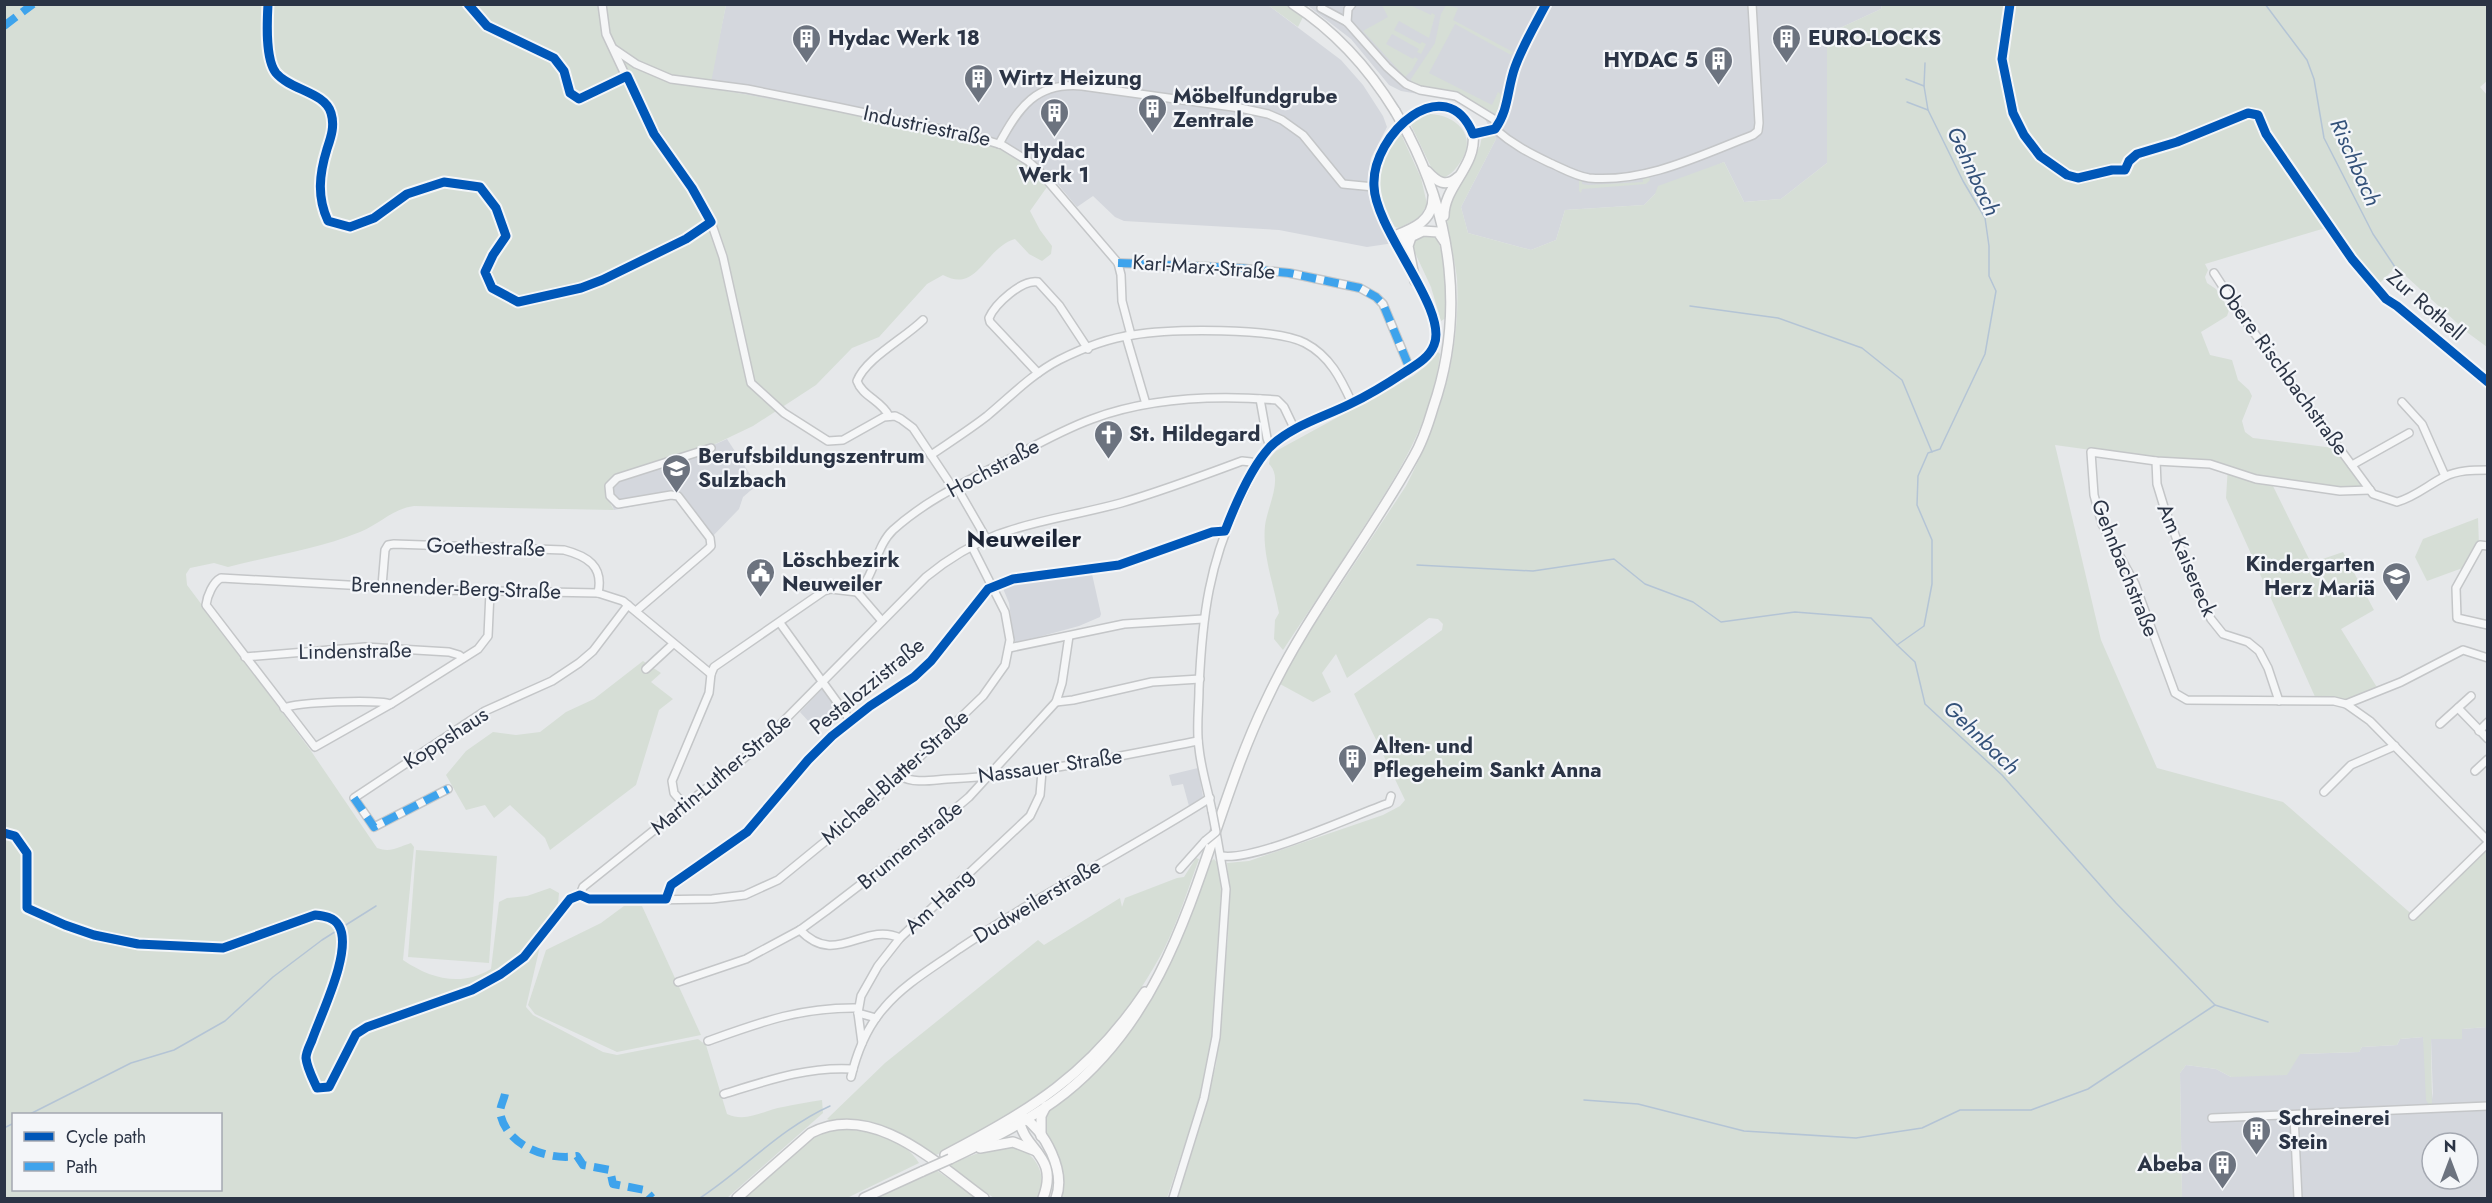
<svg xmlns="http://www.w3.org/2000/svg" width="2492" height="1203" viewBox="0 0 2492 1203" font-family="Jost,sans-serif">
<rect width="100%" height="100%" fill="#e6e8ea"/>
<!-- built -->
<g fill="#d4d7dd" fill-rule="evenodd">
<path d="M726,5H1268L1341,60L1363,85L1383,116L1387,127L1371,158L1368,176L1369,195L1378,217L1394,243L1367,247L1279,230L1124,221L1115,217L1093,196L1077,207L1056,182L1047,187L1040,176L1011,154L994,147L709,87Z"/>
<path d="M1307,5H1882L1881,9L1827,34V163L1781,199L1744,202L1724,162L1655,194L1644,205L1565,210L1556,240L1531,250L1468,233L1461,207L1496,139L1485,119L1473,110L1453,100L1401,91L1389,85L1351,39Z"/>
<path d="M727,439L757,485L743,497L739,509L708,541L674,498L614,510L605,488L608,480L613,476L709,447Z"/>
<path d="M1092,574L1101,614L1100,617L1079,626L1016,643L1014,640L1009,603L1002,586L1016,582Z"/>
<path d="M822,689L838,709L824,721L819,717L811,724L800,712Z"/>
<path d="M1198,768L1203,797L1189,806L1183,784L1172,786L1169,775Z"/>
<path d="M2487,1027V1198H2182L2180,1073L2186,1065L2216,1069L2231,1077L2300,1054L2359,1052L2362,1047L2397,1045L2400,1039L2423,1037L2433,1099L2431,1038L2461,1039L2462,1029ZM2432,1143H2468V1179H2432Z"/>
</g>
<!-- green -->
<g fill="#d6ded6" fill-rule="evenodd">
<path d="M5,5H726L710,88L848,113L994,147C1015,154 1035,168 1047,187L1030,211L1040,230L1052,246L1051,254L1042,261L1029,254L1015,239C984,248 978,294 943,275L927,284L879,337L852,348L816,385L753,426L709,447L613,476C600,486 608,499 614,510L414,506C392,509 380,524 360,532C318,549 271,556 228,567L214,563L190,568L186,574L187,585L311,751L377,848C391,853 398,847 411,843L414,847L403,960C431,979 461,987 491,969L499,902L507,898L527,896L550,888L559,893L558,904L546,920L526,1007L533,1015L603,1052L617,1055L698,1039L706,1045L727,1114C747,1123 764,1110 783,1107C796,1104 809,1102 822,1100L823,1113L727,1198H5ZM14,1114H220V1190H14Z"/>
<path d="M1268,5H1307L1308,7L1298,27Z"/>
<path d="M1382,5H1410L1431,15L1432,13L1435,15L1429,38L1399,21L1394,30L1420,44L1422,42L1426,44L1421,54L1417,52L1419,49L1392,34L1386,44L1413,59L1415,57L1418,59L1412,70L1405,77L1363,31L1388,17Z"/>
<path d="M1446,5L1458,8L1453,20L1513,52L1511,55L1455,24L1429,73L1492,105L1498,92L1503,96L1501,110L1496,114L1456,93L1420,88L1412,84L1411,79L1435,43L1441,14Z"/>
<path d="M1882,5H2487V81L2480,87L2488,96L2487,347L2468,333L2396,267L2376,287L2332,226L2205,264L2208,270L2205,277L2207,283L2216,289L2229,310L2227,316L2201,332L2210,355L2232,360L2238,380L2249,390L2252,396L2242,421L2245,432L2253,438L2334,448L2362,485V487L2353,490L2269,478L2311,563L2343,552L2374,610L2341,629L2378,689L2347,701L2316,699L2226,498L2228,465L2204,460L2156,459L2055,445L2101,640L2157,768L2283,802L2415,917L2487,845V1027L2462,1029V1039H2431L2432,1104L2429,1105L2426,1100L2423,1037L2400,1039L2397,1045L2362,1047L2359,1052L2300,1054L2287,1075L2231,1077L2216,1069L2186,1065L2180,1073L2182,1198H1177L1216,1065L1228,936L1229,891L1227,863L1249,861L1383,815L1400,806L1405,800L1354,694L1442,630L1443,624L1438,619L1429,618L1347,678L1336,654L1322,673L1331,692L1313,702L1280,684L1299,648L1406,486C1440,420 1461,353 1457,279C1456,265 1444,213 1446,206C1451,191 1472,161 1480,146L1482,136L1494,134L1496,139L1461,207L1468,233L1531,250L1556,240L1565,210L1644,205L1655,194L1658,186L1724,162L1744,202L1781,199L1827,163V34L1881,9Z"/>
<path d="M1430,114C1456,115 1478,136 1461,161C1456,169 1452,174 1443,178L1432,169L1410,123L1416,118Z"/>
<path d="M1400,132L1421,178L1427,204L1420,217L1399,228L1395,227C1377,199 1368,155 1400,132Z"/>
<path d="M1648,173L1650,180L1646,184L1582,189L1581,193L1579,191V180L1582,179V184L1588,185L1643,182L1642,174Z"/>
<path d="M1435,234C1447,260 1447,290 1446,318L1441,321L1431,287L1410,242L1422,235Z"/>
<path d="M1437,351L1440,354C1432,422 1399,472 1363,528C1337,569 1310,609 1283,650L1274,639L1275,620L1279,613C1274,585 1262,554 1265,526C1267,507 1284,478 1269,464L1270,458L1276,451L1413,376L1426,366Z"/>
<path d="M2478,518L2479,545L2468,566L2427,581L2415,557L2423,539Z"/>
<path d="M643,661L661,673L651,682L673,699L659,710L636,785L550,850L545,838L510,805L494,818L485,805L466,810L446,775L466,751L493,732L516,735L540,732L566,712L594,699Z"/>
<path d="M416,850L497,856L489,963L408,957Z"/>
<path d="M1196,858L1199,859C1188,889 1178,921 1164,949C1119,1033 1069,1081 986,1128C969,1137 952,1148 934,1156C899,1134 875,1114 831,1121L827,1119L885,1063L1038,940L1044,945L1120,898L1122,907L1125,898L1177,878L1184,877Z"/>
<path d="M1214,859L1220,866L1221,893L1211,1043L1201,1095L1167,1198H1059C1071,1162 1039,1147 1046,1114L1141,1013L1178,947L1210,862Z"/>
<path d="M624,906H642L701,1035L617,1052L535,1014L528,1005L546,950L601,923Z"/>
<path d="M834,1129C862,1129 903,1136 919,1163L847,1198H742L815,1134Z"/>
<path d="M1014,1145C1036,1154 1049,1176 1037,1198H994L950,1168V1164L986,1150Z"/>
<path d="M936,1170L977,1198H874L927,1174Z"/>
</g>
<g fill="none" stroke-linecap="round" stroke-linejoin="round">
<!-- stream -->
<g stroke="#b4c4d5" stroke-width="1.5">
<path d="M2265,4L2307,60L2314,79L2324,138L2373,234L2395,267"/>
<path d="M1925,63L1924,86L1928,110L1963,181L1985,218L1989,246V276L1996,291L1985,354L1940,449L1928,453L1918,476L1917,505L1932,540V584L1924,626L1897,645L1915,662L1925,704L2002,775L2116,903L2215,1005L2268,1022"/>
<path d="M1906,79L1924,86"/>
<path d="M1907,102L1928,110"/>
<path d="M1690,306L1778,318L1862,348L1902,380L1932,452"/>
<path d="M1417,565L1533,571L1614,559L1645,584L1693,602L1721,622L1795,612L1871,618L1897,645"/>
<path d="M1584,1100L1638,1104L1744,1131L1856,1138L1922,1128L1960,1110H2031L2088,1089L2215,1005"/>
<path d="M30,1114L131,1063L174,1050L225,1021L273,977L322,940L376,906"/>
<path d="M4,1128L14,1123"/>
<path d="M700,1198C744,1169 781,1128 830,1106"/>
</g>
<defs>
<g id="minor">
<path d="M602,4L606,34L645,117L692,188L711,222L723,257L751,383L784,413L828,441L843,440L884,417L895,416L901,419L913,428L953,488"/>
<path d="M1322,4L1321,8L1347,22L1387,67L1406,84L1420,90L1456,96L1500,123"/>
<path d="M1347,22L1348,9L1352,4"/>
<path d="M614,49L636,64L671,79L747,89L837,107L969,135L1002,145L1028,161L1040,172L1118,263L1121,275L1122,301L1131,335"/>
<path d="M1495,129C1512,144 1529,153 1550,163C1562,168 1575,176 1589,178C1646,183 1701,155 1753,135L1758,131L1759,123L1752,4"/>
<path d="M999,144C1019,107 1036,82 1082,86L1240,108L1268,114L1282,120L1303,135L1343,184L1374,187"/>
<path d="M1118,263L1239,268L1289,273L1360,288L1376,297L1383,304L1410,369"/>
<path d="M2214,273L2244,319L2373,494L2397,502C2415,497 2428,485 2444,477C2458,470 2473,470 2488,470"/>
<path d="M2369,279L2386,299L2397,306L2488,382"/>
<path d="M1126,336L1146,404"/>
<path d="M1038,373L990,322L989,318C995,304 1022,279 1038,282L1059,305L1088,349"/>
<path d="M1260,399L1267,438L1270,447"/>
<path d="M2402,402L2422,424L2445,476"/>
<path d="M889,416C882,401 862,396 857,381C866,358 905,338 923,320"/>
<path d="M931,455C950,442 969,430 987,416C1011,396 1032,374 1059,360C1081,349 1109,338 1133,335C1169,329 1275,327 1305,343C1330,356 1341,379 1352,403"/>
<path d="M2156,461L2157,484L2164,507L2196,588L2211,619L2223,634L2248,642L2259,651L2268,668L2279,701"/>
<path d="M2352,465L2409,433"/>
<path d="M956,486L986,538"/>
<path d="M2370,490L2340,491L2256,479L2210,464L2156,461L2091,452L2094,495L2102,524L2135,584L2175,693L2187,700L2334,701L2346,704L2370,721L2488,841"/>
<path d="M971,545L1005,612L1010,640L1005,665L983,696L871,804L778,880L745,895L712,899L646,900L589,899L580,895L583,887L758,747L926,577C993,522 1043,524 1121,503C1162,491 1202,476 1242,461L1251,462L1257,465"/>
<path d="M2488,546L2480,545L2456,588L2457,618L2488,625"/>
<path d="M382,586L385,550L388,545L394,544L564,550C587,556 604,566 598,593"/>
<path d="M490,592L488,636L478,649L391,704L315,747L206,605C207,596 213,582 221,578L437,590L598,593L623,601L711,674"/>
<path d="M857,592L882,621"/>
<path d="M636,611L707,550L711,546L710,538L678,496L671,495L618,504L610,496L609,486L617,478L711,448"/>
<path d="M780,623L850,720"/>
<path d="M1009,648L1124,624L1203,619"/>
<path d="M245,657L365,647L449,652L459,655L463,658"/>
<path d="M646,669L673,644"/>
<path d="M1056,702L1073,700L1152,682L1200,679"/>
<path d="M2346,704L2401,682L2463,650L2488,658"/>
<path d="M284,708C298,702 376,699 391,704"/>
<path d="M2458,708L2488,739"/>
<path d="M2440,724L2471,696"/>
<path d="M2479,731L2488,722"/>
<path d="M2475,771L2488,759"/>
<path d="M901,776C913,784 933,780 947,779C1032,775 1115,757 1198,741"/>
<path d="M448,789L374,827L354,798L485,711L552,681L579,663L593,651L628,605"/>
<path d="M2324,792L2351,765L2395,746"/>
<path d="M685,806L674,793L672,781L709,693L711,674L714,667L824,591L831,589L857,592C875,577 875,547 893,530C924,502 961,484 998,465C1029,449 1059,431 1092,419C1151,397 1215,395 1277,400L1284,407L1295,430"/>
<path d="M1212,811C1208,790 1201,769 1199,748C1196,729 1199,708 1199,689C1202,617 1209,560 1242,495C1251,476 1259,455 1276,442C1309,416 1425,380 1436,341C1446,307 1376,230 1374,187C1371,134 1446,68 1473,134L1495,129C1509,110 1507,89 1515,67C1523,45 1535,25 1546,4"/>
<path d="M1222,856C1256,861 1352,816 1389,803L1391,796"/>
<path d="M1180,869L1205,841"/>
<path d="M666,899L671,885L747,832L808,760L832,736L870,706L914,677L931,661L988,589L1013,579L1119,565L1212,532L1225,531"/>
<path d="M2413,916L2488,843"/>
<path d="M800,930C836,968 864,921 900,938"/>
<path d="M678,982L746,959L800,930L826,911L917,841L969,797L1056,702L1062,683L1069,636"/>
<path d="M858,1013L876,1018"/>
<path d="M708,1041C761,1022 801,1007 858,1008"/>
<path d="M862,1043L858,1013L861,996L878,966L900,938L1030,816L1040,795L1042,771"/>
<path d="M851,1077C857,1052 867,1027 884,1008C904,984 934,967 959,949C1040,894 1127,851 1210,798"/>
<path d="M724,1094C766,1081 808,1066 853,1069"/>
<path d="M2294,1116L2298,1198"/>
<path d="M2212,1118L2488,1106"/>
<path d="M1173,1198L1204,1098L1216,1037L1226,889L1216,832"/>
</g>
<g id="secondary">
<path d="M1293,4C1335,31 1369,69 1395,111"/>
<path d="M1427,171C1437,182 1446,188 1458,177"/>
<path d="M1444,216C1444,186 1477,166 1473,134"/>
<path d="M1392,237C1412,229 1433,222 1433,197"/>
<path d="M1411,237L1408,246L1415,281"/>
<path d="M1396,244L1423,231L1438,232L1444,241"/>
<path d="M1022,1116C1045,1131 1066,1171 1056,1198"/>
<path d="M1019,1117C1022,1151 1060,1154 1043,1198"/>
<path d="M1041,1136V1116L1046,1106"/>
<path d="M980,1148L1013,1142L1036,1151"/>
<path d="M945,1155C1031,1110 1089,1075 1145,992"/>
<path d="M950,1159C989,1140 1031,1120 1065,1093C1189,994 1201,835 1266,701C1306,615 1367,541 1413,458C1422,443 1428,425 1433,408C1465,316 1452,219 1408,134"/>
<path d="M737,1198L811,1133C873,1101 937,1164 984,1198"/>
<path d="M864,1198L923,1171"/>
</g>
</defs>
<!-- minor casing -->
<use href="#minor" stroke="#c4c6c8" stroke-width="10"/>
<!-- secondary casing -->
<use href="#secondary" stroke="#c4c6c8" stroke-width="12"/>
<!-- minor -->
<use href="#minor" stroke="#f5f6f7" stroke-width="7"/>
<!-- secondary -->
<use href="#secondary" stroke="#f8f8f8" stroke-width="9"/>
<defs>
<path id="minor-bridge" d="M1205,841L1216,832L1212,811"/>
<g id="secondary-bridge">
<path d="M1395,111L1408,134"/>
<path d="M923,1171L950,1159"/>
</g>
</defs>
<!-- minor-bridge casing -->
<use href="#minor-bridge" stroke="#c4c6c8" stroke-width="10" stroke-linecap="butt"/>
<!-- secondary-bridge casing -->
<use href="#secondary-bridge" stroke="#c4c6c8" stroke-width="12" stroke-linecap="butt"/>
<!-- minor-bridge -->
<use href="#minor-bridge" stroke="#f5f6f7" stroke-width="7"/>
<!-- secondary-bridge -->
<use href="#secondary-bridge" stroke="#f8f8f8" stroke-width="9"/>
<!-- quiet -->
<g stroke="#3ea3ec" stroke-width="8" stroke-dasharray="15 8" stroke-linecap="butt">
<path d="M4,26L33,4"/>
<path d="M1118,263L1239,268L1289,273L1360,288L1376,297L1383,304L1410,369"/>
<path d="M354,798L374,827L448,789"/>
<path d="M505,1094C504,1099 500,1107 500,1112C505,1145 547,1161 577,1156L583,1165L610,1170L613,1184L645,1190L652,1198"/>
</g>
<defs>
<g id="cycleway">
<path d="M268,4C267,22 265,59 276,73C290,90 325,92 331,113C335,126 331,137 327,149C319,175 317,197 328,221L350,227L374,218L407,194L444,182L480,187L496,208L506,236L493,255L485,272L492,288L518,302L581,288L602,280L686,239L711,222L692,188L654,134L627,76L579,99L570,93L564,71L554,58L487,26L468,4"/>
<path d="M2010,4L2002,59L2013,113L2024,135L2040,156L2067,175L2078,178L2112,170H2125L2129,161L2137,154L2177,142L2248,113L2258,115L2266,134L2352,259L2386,299L2397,306L2488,382"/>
<path d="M4,833L15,836L27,853V908L65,925L94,935L138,944L223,948L315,915C324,916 334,917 339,926C353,950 321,1014 312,1040C310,1045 306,1052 306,1058C307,1068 313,1079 317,1088L329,1087L356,1034L367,1027L472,990L501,974L524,957L570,899L580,895L589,899H666L671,885L747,832L808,760L832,736L870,706L914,677L931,661L988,589L1013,579L1119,565L1212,532L1225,531C1235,505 1251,467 1270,447C1291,426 1324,417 1350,404C1369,395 1387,384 1405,372C1416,365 1429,358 1434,345C1449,310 1375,230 1374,186C1371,134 1446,68 1473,134L1495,129C1509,110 1507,89 1515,67C1523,45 1535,25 1546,4"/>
</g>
</defs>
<!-- cycleway casing -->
<use href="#cycleway" stroke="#f4f6f9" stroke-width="13"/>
<!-- cycleway -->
<use href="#cycleway" stroke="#0057b8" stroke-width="9"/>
</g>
<!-- icons -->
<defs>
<symbol id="building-pin" viewBox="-11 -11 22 30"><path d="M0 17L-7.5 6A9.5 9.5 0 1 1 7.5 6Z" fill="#6c737f" stroke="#f4f6f9"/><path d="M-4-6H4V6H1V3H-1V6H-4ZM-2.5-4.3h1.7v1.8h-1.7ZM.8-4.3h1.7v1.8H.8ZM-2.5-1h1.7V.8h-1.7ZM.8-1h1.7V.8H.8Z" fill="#fff"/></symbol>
<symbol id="church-pin" viewBox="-11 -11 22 30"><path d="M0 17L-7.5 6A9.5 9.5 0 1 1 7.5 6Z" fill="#6c737f" stroke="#f4f6f9"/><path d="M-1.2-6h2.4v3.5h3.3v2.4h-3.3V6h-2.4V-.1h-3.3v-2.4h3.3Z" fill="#fff"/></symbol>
<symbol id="school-pin" viewBox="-11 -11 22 30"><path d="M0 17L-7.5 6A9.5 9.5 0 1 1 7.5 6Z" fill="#6c737f" stroke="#f4f6f9"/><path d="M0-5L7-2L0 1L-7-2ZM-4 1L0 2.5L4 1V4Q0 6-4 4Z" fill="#fff"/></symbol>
<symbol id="civic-pin" viewBox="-11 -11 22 30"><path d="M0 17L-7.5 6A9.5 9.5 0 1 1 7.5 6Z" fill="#6c737f" stroke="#f4f6f9"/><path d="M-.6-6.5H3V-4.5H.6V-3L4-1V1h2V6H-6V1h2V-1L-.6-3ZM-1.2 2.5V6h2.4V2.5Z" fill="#fff"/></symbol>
</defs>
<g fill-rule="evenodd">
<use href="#building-pin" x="790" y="22" width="33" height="45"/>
<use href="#building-pin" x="1770" y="22" width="33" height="45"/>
<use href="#building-pin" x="1702" y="44" width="33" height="45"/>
<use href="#building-pin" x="962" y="62" width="33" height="45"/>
<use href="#building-pin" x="1136" y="92" width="33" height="45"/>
<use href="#building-pin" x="1038" y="96" width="33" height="45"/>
<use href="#church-pin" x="1092" y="418" width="33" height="45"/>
<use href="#school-pin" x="660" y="452" width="33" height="45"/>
<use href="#civic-pin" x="744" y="556" width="33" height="45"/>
<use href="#school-pin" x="2380" y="560" width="33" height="45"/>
<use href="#building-pin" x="1336" y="742" width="33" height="45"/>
<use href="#building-pin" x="2240" y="1114" width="33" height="45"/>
<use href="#building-pin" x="2206" y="1148" width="33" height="45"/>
</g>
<g text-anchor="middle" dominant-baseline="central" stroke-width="4.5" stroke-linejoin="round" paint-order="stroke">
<!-- poi labels -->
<g font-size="21" font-weight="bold" fill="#2b3445" stroke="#f4f6f9" text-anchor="start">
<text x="828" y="38">Hydac Werk 18</text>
<text x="1808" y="38">EURO-LOCKS</text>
<text x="1698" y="60" text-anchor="end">HYDAC 5</text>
<text x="999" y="78">Wirtz Heizung</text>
<text x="1173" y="96">Möbelfundgrube<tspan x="1173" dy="24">Zentrale</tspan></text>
<text x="1054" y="151" text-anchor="middle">Hydac<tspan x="1054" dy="24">Werk 1</tspan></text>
<text x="1129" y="434">St. Hildegard</text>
<text x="698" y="456">Berufsbildungszentrum<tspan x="698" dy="24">Sulzbach</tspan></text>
<text x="782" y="560">Löschbezirk<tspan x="782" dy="24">Neuweiler</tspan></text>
<text x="2375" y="564" text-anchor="end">Kindergarten<tspan x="2375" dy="24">Herz Mariä</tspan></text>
<text x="1373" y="746">Alten- und<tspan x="1373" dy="24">Pflegeheim Sankt Anna</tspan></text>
<text x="2278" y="1118">Schreinerei<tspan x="2278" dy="24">Stein</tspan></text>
<text x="2202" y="1164" text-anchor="end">Abeba</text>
</g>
<!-- street labels -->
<g font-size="21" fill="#2b3445" stroke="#f4f6f9">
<text transform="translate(927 126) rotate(12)">Industriestraße</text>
<text transform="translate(1204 267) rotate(4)">Karl-Marx-Straße</text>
<text transform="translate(2426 305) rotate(41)">Zur Rothell</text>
<text transform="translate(2283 369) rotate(54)">Obere Rischbachstraße</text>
<text transform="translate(993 468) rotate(-28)">Hochstraße</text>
<text transform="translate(486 547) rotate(2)">Goethestraße</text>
<text transform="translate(2187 560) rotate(67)">Am Kaisereck</text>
<text transform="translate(2125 568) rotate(68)">Gehnbachstraße</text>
<text transform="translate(456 588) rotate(2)">Brennender-Berg-Straße</text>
<text transform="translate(355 651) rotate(-1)">Lindenstraße</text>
<text transform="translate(867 686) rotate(-39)">Pestalozzistraße</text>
<text transform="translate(446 738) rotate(-33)">Koppshaus</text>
<text transform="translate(1050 766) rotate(-8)">Nassauer Straße</text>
<text transform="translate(721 774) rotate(-40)">Martin-Luther-Straße</text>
<text transform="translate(895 777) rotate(-42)">Michael-Blatter-Straße</text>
<text transform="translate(910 845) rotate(-39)">Brunnenstraße</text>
<text transform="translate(939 901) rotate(-43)">Am Hang</text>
<text transform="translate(1037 901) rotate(-31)">Dudweilerstraße</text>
</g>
<!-- water labels -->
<g font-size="22" font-style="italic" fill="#34527a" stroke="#f4f6f9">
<text transform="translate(2356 162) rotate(66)">Rischbach</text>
<text transform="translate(1974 171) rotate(65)">Gehnbach</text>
<text transform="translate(1982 737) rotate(44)">Gehnbach</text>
</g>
<!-- quarter labels -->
<g font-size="24" font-weight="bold" fill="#1d2536" stroke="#f4f6f9">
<text x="1024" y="538">Neuweiler</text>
</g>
</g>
<!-- border -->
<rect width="2492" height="1203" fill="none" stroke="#2b3445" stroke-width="12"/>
<!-- legend -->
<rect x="12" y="1113" width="210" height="78" fill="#f4f6f9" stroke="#a4a8b1" stroke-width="1.5"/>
<rect x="24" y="1132" width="30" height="9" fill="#0057b8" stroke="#a4a8b1" stroke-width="1.5"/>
<text x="66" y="1143" font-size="18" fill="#2b3445">Cycle path</text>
<rect x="24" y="1162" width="30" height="9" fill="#3ea3ec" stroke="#a4a8b1" stroke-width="1.5"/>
<text x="66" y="1173" font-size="18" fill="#2b3445">Path</text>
<!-- north arrow -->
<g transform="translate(2450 1161)"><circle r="28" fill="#f4f6f9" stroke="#a4a8b1" stroke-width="1.5"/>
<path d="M0-4.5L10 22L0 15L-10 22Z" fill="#6c737f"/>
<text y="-9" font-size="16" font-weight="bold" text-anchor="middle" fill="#2b3445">N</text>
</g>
</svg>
